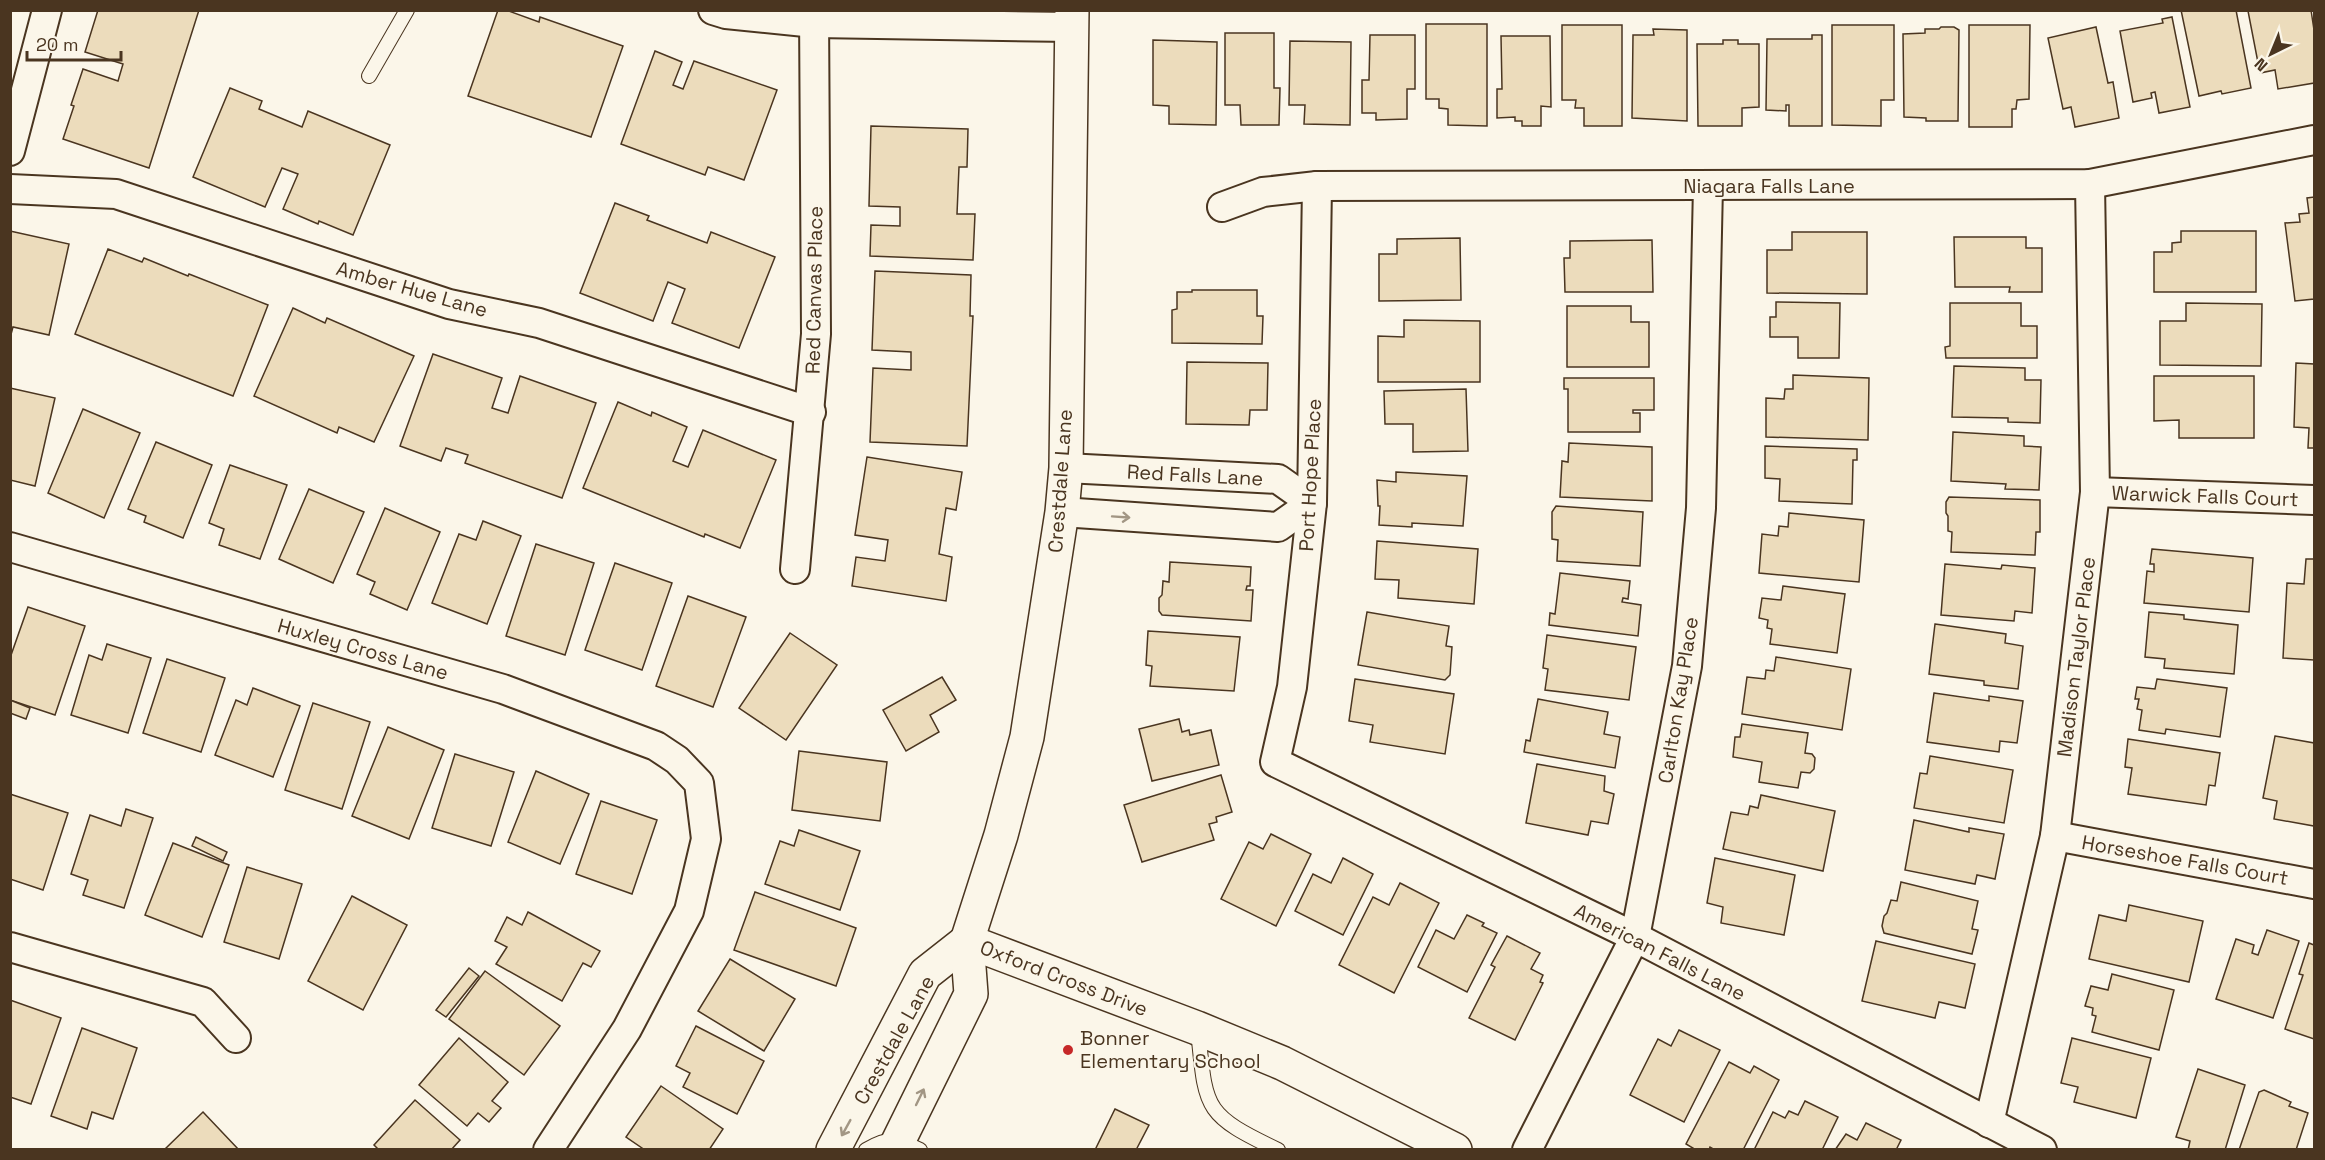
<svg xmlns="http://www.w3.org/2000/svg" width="2325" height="1160" viewBox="0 0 2325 1160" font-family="'Space Grotesk',sans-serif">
<rect width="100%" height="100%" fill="#fbf6e9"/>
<!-- building -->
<g fill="#ecdcbc" stroke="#4a3520" stroke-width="1.5">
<path d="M98,10H199L149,168L63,139L74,106L71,105L83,69L118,81L123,64L85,52Z"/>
<path d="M498,10H506L539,22L540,17L623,46L591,137L468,96Z"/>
<path d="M2181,10H2236L2251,88L2222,94L2221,91L2199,96Z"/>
<path d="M2311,10L2314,30V83L2278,89L2275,70L2260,73L2248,11Z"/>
<path d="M2172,17L2190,107L2159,113L2155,92L2151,93L2152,98L2133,102L2120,31L2163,23L2162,19Z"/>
<path d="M1426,24H1487V126L1448,125V109L1439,108V99H1426Z"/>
<path d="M1562,25H1622V126H1584V108H1575L1576,100H1562Z"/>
<path d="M1832,25H1894V100H1881V126L1832,125Z"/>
<path d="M1969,25H2030L2029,99L2017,100L2016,109H2012V127H1969Z"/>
<path d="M1941,27H1954L1959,30L1958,121H1926V118L1904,117L1903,34L1925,33V29H1939Z"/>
<path d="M2096,27L2108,83L2113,82L2119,118L2075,127L2071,107L2063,109L2048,38Z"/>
<path d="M1653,29L1687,30V121L1632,118L1633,35H1654Z"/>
<path d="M1225,33H1274V88H1280L1279,125H1241L1240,105H1225Z"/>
<path d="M1370,35H1415V89H1407V119L1376,120V113H1362V80H1369Z"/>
<path d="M1812,35H1822V126H1789V105H1786V111L1766,110L1767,39H1812Z"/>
<path d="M1501,36H1550L1551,107L1541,106V126H1522V121H1515V117L1497,118V89H1502Z"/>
<path d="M1153,40L1217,42L1216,125L1169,124V106L1153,105Z"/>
<path d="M1723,40H1738V44H1759V107L1742,108V126H1698L1697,44H1723Z"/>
<path d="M1290,41L1351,42L1350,125L1304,124L1305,105H1289Z"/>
<path d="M655,51L682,62L673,85L683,89L694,61L777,90L744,180L708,167L705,175L621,144Z"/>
<path d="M230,88L262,101L259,109L302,127L308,111L390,145L353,235L319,221L318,224L283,209L298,174L282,168L265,207L193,177Z"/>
<path d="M871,126L968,129L967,167H959L957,214H975L973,260L870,256L871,225L900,226V207L869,206Z"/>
<path d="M2314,197V299L2295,301L2285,223L2300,222L2299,214L2309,213L2307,198Z"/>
<path d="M615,203L649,216L647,220L707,243L711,232L775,257L739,348L672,323L685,289L668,282L653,321L580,293Z"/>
<path d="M10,231L69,244L49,335L13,327L10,338Z"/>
<path d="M2181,231H2256V292H2154V252H2172V243L2181,242Z"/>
<path d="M1792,232H1867V294L1767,293V250H1792Z"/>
<path d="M1954,237H2026V248H2042V292H2009L2010,287H1955Z"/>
<path d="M1460,238L1461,300L1379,301V254H1397V239Z"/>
<path d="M1652,240L1653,292H1565L1564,258H1570V241Z"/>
<path d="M108,249L142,262L144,258L188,276L189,274L268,305L233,396L75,334Z"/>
<path d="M875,271L971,275L970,316H973L967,446L870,442L873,368L911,370V352L872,350Z"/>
<path d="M1192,290H1257V316H1263L1262,344L1172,343V310L1177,309V292H1192Z"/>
<path d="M1776,302L1840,303L1839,358H1798V337H1770V317H1776Z"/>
<path d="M1950,303H2021V326H2037V358H1946L1945,347L1950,346Z"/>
<path d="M2186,303L2262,304L2261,366L2160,365V321H2186Z"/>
<path d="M1567,306H1631V322H1649V367H1567Z"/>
<path d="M293,308L325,323L327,318L414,356L374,442L339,427L337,433L254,396Z"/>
<path d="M1404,320L1480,321V382H1378V336L1404,337Z"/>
<path d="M433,354L502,378L492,408L508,413L520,376L596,403L562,498L465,463L468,455L446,448L441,461L400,446Z"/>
<path d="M1187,362L1268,363L1267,410H1250L1249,425L1186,424Z"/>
<path d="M2296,363L2314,364V448H2308L2309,428L2294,427Z"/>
<path d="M1954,366L2025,368V380H2041L2040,423L2008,422V418L1952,417Z"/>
<path d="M1793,375L1869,378L1868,440L1766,437V398L1784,399L1785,389H1793Z"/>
<path d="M2154,376H2254V438H2179V420L2154,421Z"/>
<path d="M1564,378H1654V410H1633V413H1640V432H1568V389H1564Z"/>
<path d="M10,388L55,398L35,486L10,480Z"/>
<path d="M1466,389L1468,451L1413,452V424H1385L1384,391Z"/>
<path d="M618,402L651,416L652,412L687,427L673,461L688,467L703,430L776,460L740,548L705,534L704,537L583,488Z"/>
<path d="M83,409L140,433L104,518L48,493Z"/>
<path d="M1953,432L2024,436V446L2041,447L2039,490L2005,489L2006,484L1951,481Z"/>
<path d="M156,442L212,465L183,538L144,522L146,516L128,509Z"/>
<path d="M1569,443L1652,447V501L1560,497L1562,461L1568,462Z"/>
<path d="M1765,446L1857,449V460H1853L1852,504L1779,501L1780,479L1765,478Z"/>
<path d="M867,457L962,472L956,510L946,508L939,554L952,557L946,601L852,586L856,557L885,561L888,540L855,535Z"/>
<path d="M230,465L287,485L260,559L219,545L224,529L209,523Z"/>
<path d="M1396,472L1467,476L1463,526L1412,523V527L1379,525L1380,506H1378L1377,480L1396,482Z"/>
<path d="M309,489L364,512L333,583L279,559Z"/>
<path d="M1949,497L2040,500V532H2036L2035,555L1951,552L1952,532L1948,531V516L1946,513V502Z"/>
<path d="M1556,506L1643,512L1640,566L1557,561L1558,540L1552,539V512Z"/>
<path d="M385,508L440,532L407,610L370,594L375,582L357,574Z"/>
<path d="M1789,513L1864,520L1859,582L1759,573L1762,534L1778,536L1779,526L1788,527Z"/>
<path d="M483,521L521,536L487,624L432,603L459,534L476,540Z"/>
<path d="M1377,541L1478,549L1474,604L1398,598L1399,580L1375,579Z"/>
<path d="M536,544L594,563L565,655L506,636Z"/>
<path d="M2152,549L2253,558L2249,612L2144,603L2147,571L2154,572V564H2150Z"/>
<path d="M2306,559H2314V660L2283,658L2287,583L2304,584Z"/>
<path d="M1170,562L1251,567L1250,586H1247L1246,590H1253L1251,621L1162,615L1159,611V598L1162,595L1163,581L1169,582Z"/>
<path d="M615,563L672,583L642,670L585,650Z"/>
<path d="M1945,564L2001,569L2002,565L2035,568L2032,613L2015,611L2014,621L1941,615Z"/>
<path d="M1560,573L1630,581L1628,599L1623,598L1622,602L1641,605L1638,636L1549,625L1550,613L1555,614Z"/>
<path d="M1783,586L1845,594L1837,653L1770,644L1772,629L1767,628L1768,620L1759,618L1762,598L1781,600Z"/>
<path d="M688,596L746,617L713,707L656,686Z"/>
<path d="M28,607L85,626L55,715L10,700V658Z"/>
<path d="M1367,612L1449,626L1446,646L1452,647L1450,675L1445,680L1358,665Z"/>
<path d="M2149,612L2184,615V619L2238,625L2234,674L2164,668L2165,659L2145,657Z"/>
<path d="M1935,624L2006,634L2005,643L2023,646L2018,689L1984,685V681L1929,674Z"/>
<path d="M1148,631L1240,637L1234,691L1150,686L1152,666L1146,665Z"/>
<path d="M790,633L837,665L786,740L739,708Z"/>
<path d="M1547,635L1636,647L1629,700L1545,690L1548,669L1543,668Z"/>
<path d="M107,644L151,658L128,733L71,715L89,655L102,660Z"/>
<path d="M1776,657L1851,669L1842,730L1742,714L1747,677L1765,679L1766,670L1774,671Z"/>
<path d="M167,659L225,678L201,752L143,733Z"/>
<path d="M942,677L956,700L930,715L939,732L906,751L883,710Z"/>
<path d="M1355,679L1454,694L1445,754L1370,742L1373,725L1349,721Z"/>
<path d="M2157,679L2227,688L2220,737L2166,729L2165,734L2139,730L2142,710L2137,709L2139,699H2135L2137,687L2155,689Z"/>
<path d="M253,688L300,706L273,777L215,755L236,700L247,705Z"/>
<path d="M1934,693L1989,701V696L2023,701L2017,743L2000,741L1999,752L1927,742Z"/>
<path d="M1538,699L1608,712L1604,734L1620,737L1615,768L1524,752L1526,740L1530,741Z"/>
<path d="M10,700L30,708L26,719L10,713Z"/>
<path d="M313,703L370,722L342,809L285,790Z"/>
<path d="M1179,719L1182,732L1189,730L1190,735L1211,730L1219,765L1152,781L1139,729Z"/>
<path d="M1742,724L1808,733L1805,753L1812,754L1815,758L1814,769L1810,773L1801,772L1798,788L1759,782L1762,762L1733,757L1735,737H1740Z"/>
<path d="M388,727L444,750L409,839L352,816Z"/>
<path d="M2275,736L2314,743V826L2274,819L2277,801L2263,798Z"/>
<path d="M2128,739L2220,753L2215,786L2209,785L2206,805L2128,794L2132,768L2125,767Z"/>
<path d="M799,751L887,762L880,821L792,810Z"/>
<path d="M455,754L514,772L491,846L432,828Z"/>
<path d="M1930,756L2013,770L2004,823L1914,808L1920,773L1927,774Z"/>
<path d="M1537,764L1605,776L1604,791L1614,794L1608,824L1591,821L1588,835L1526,823Z"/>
<path d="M536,771L589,794L560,864L508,842Z"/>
<path d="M1221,775L1232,812L1216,817L1217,822L1209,824L1214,840L1142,862L1124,805Z"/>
<path d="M10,794L68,813L43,890L10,879Z"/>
<path d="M1761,795L1835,811L1823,871L1723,849L1731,812L1748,815L1750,806L1758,808Z"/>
<path d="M601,801L657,820L632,894L576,874Z"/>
<path d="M126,809L153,818L124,908L83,895L88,880L71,874L90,815L121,826Z"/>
<path d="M1914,820L1969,832V828L2004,834L1995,879L1977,875L1975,884L1905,870Z"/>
<path d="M799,830L860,851L840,910L765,884L780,841L794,846Z"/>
<path d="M1271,834L1311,854L1276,926L1221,899L1249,842L1263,849Z"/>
<path d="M196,837L227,852L223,861L192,846Z"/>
<path d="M173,843L229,865L202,937L145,915Z"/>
<path d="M1343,858L1373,874L1343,935L1295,911L1313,874L1331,883Z"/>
<path d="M1715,858L1795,875L1784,935L1721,923L1723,907L1707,903Z"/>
<path d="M247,867L302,884L279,959L224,942Z"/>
<path d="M1901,882L1978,901L1972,929L1978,930L1972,954L1884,933L1882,926L1884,916L1887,913L1891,900L1897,901Z"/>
<path d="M1400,883L1439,903L1394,993L1339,965L1373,897L1389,905Z"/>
<path d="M755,892L856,928L836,986L734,950Z"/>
<path d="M352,896L407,925L363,1010L308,981Z"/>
<path d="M2129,905L2203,921L2189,982L2089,959L2099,915L2126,921Z"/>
<path d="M528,912L600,951L591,967L583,963L562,1001L496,964L507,947L495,941L507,917L522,925Z"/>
<path d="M1467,915L1484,923L1482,926L1497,933L1467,992L1418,967L1436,930L1454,939Z"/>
<path d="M2267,930L2299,941L2273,1018L2216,999L2236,939L2254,945L2252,953L2258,955Z"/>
<path d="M1507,936L1540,953L1531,969L1543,975L1540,982L1543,983L1515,1040L1469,1018L1495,967L1491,965Z"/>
<path d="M1876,941L1975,964L1965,1008L1939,1002L1935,1018L1862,1001Z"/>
<path d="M2309,943L2314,945V1039L2285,1029L2303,975L2299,974Z"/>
<path d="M730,959L795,999L764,1051L698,1011Z"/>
<path d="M469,968L479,976L446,1017L436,1010Z"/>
<path d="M485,971L560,1026L524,1075L449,1019Z"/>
<path d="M2112,974L2174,990L2159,1050L2092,1032L2096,1016L2092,1015L2093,1008L2085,1006L2091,986L2108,990Z"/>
<path d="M10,1000L61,1018L31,1104L10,1097Z"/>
<path d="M696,1026L764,1061L737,1114L683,1087L690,1073L676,1066Z"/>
<path d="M82,1028L137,1048L113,1119L92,1112L87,1129L51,1116Z"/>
<path d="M1679,1030L1720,1050L1684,1122L1630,1095L1658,1039L1671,1046Z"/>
<path d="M459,1038L508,1082L492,1101L501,1108L489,1122L478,1113L467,1126L419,1085Z"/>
<path d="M2072,1038L2151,1058L2136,1118L2074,1102L2078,1087L2061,1083Z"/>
<path d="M1729,1062L1750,1073L1754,1066L1779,1080L1743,1150H1715L1710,1147L1709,1150H1696L1686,1144Z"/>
<path d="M2198,1069L2245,1085L2225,1150H2188L2190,1141L2176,1137Z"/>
<path d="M661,1086L723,1129L709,1150H645L626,1137Z"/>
<path d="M2264,1090L2291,1102L2289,1106L2308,1113L2296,1150H2239L2259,1092Z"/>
<path d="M415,1100L460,1140L451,1150H379L374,1145Z"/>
<path d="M1805,1101L1838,1117L1822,1150H1754L1773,1112L1785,1118L1789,1111L1798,1115Z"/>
<path d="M1115,1109L1149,1125L1136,1150H1095Z"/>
<path d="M203,1112L239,1150H164Z"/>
<path d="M1866,1123L1901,1140L1896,1150H1835L1846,1134L1857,1140Z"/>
</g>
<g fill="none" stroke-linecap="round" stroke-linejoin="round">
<defs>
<g id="lane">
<path d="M369,76L407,10"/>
<path d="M1198,1030C1206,1110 1203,1114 1278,1150"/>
<path d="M866,1150C889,1137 896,1138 920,1150"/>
</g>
<g id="street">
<path d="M713,10L726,14L815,23L1072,27"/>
<path d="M10,151L47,10"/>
<path d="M1317,186L1312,503L1292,687L1275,762L1635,937L2042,1150"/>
<path d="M10,189L116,194L449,304L539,323L811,412"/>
<path d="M1222,207L1263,192L1317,186L2090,184L2314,140"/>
<path d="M2095,492L2314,500"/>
<path d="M1062,512L1278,527L1312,503L1278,479L1066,468"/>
<path d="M10,547L503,689L656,746L677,760L699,783L706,839L689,911L627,1029L548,1150"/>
<path d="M795,569L816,334L814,10"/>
<path d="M2055,836L2314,884"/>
<path d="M10,947L203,1002L236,1038"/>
<path d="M1989,1123L2055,836L2095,492L2090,184"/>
<path d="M1527,1150L1635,937L1687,666L1701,508L1708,186"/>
</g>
<g id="secondary">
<path d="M967,941L1197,1028L1282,1063L1455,1150"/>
<path d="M833,1150L925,974L967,941"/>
<path d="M894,1150L971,994L967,941L1001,835L1027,737L1062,512L1066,468L1072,10"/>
</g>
</defs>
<!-- lane casing -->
<use href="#lane" stroke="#4a3520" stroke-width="16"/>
<!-- street casing -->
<use href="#street" stroke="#4a3520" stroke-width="32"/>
<!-- secondary casing -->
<use href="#secondary" stroke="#4a3520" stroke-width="36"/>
<!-- lane -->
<use href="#lane" stroke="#fbf6e9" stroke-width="14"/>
<!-- street -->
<use href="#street" stroke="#fbf6e9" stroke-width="28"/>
<!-- secondary -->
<use href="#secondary" stroke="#fbf6e9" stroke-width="33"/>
</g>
<!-- one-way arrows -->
<defs><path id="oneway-shaft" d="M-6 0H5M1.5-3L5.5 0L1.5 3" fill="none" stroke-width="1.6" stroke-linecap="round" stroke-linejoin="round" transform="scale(1.5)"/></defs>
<g stroke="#a29684">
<use href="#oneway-shaft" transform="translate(1121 517) rotate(4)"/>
<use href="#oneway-shaft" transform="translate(920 1097) rotate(-64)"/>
<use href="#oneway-shaft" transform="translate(846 1128) rotate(119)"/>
</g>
<!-- markers -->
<circle fill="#c62828" stroke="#fbf6e9" stroke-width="2" cx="1068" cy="1050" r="6"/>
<g text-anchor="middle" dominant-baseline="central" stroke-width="4.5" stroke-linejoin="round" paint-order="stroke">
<!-- street labels -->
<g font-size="20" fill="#4a3520" stroke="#fbf6e9">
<text x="1769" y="186">Niagara Falls Lane</text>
<text transform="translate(412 289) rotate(16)">Amber Hue Lane</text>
<text transform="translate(814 290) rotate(-89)">Red Canvas Place</text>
<text transform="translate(1195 475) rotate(3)">Red Falls Lane</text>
<text transform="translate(1310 475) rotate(-87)">Port Hope Place</text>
<text transform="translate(1060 481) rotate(-86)">Crestdale Lane</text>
<text transform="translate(2205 496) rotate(2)">Warwick Falls Court</text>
<text transform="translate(363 649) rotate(16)">Huxley Cross Lane</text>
<text transform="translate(2076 657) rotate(-83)">Madison Taylor Place</text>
<text transform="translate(1678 700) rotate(-81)">Carlton Kay Place</text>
<text transform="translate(2185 860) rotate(10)">Horseshoe Falls Court</text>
<text transform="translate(1660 952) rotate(27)">American Falls Lane</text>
<text transform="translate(1064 978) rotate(21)">Oxford Cross Drive</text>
<text transform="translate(894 1040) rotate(-61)">Crestdale Lane</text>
</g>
<!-- poi labels -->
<g font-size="20" fill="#4a3520" stroke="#fbf6e9" text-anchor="start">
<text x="1080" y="1038">Bonner<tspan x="1080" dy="23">Elementary School</tspan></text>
</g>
</g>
<!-- border -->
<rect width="2325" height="1160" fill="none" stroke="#4a3520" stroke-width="24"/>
<!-- north arrow -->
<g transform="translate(2271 54) rotate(223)" stroke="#fbf6e9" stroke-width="4.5" paint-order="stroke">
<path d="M0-4.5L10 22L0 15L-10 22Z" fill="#4a3520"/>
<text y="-9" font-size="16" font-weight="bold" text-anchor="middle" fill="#4a3520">N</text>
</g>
<!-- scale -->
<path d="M27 51v9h94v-9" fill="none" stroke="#4a3520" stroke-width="3"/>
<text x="36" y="51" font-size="18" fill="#4a3520" stroke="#fbf6e9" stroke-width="4.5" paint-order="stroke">20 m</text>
</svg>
